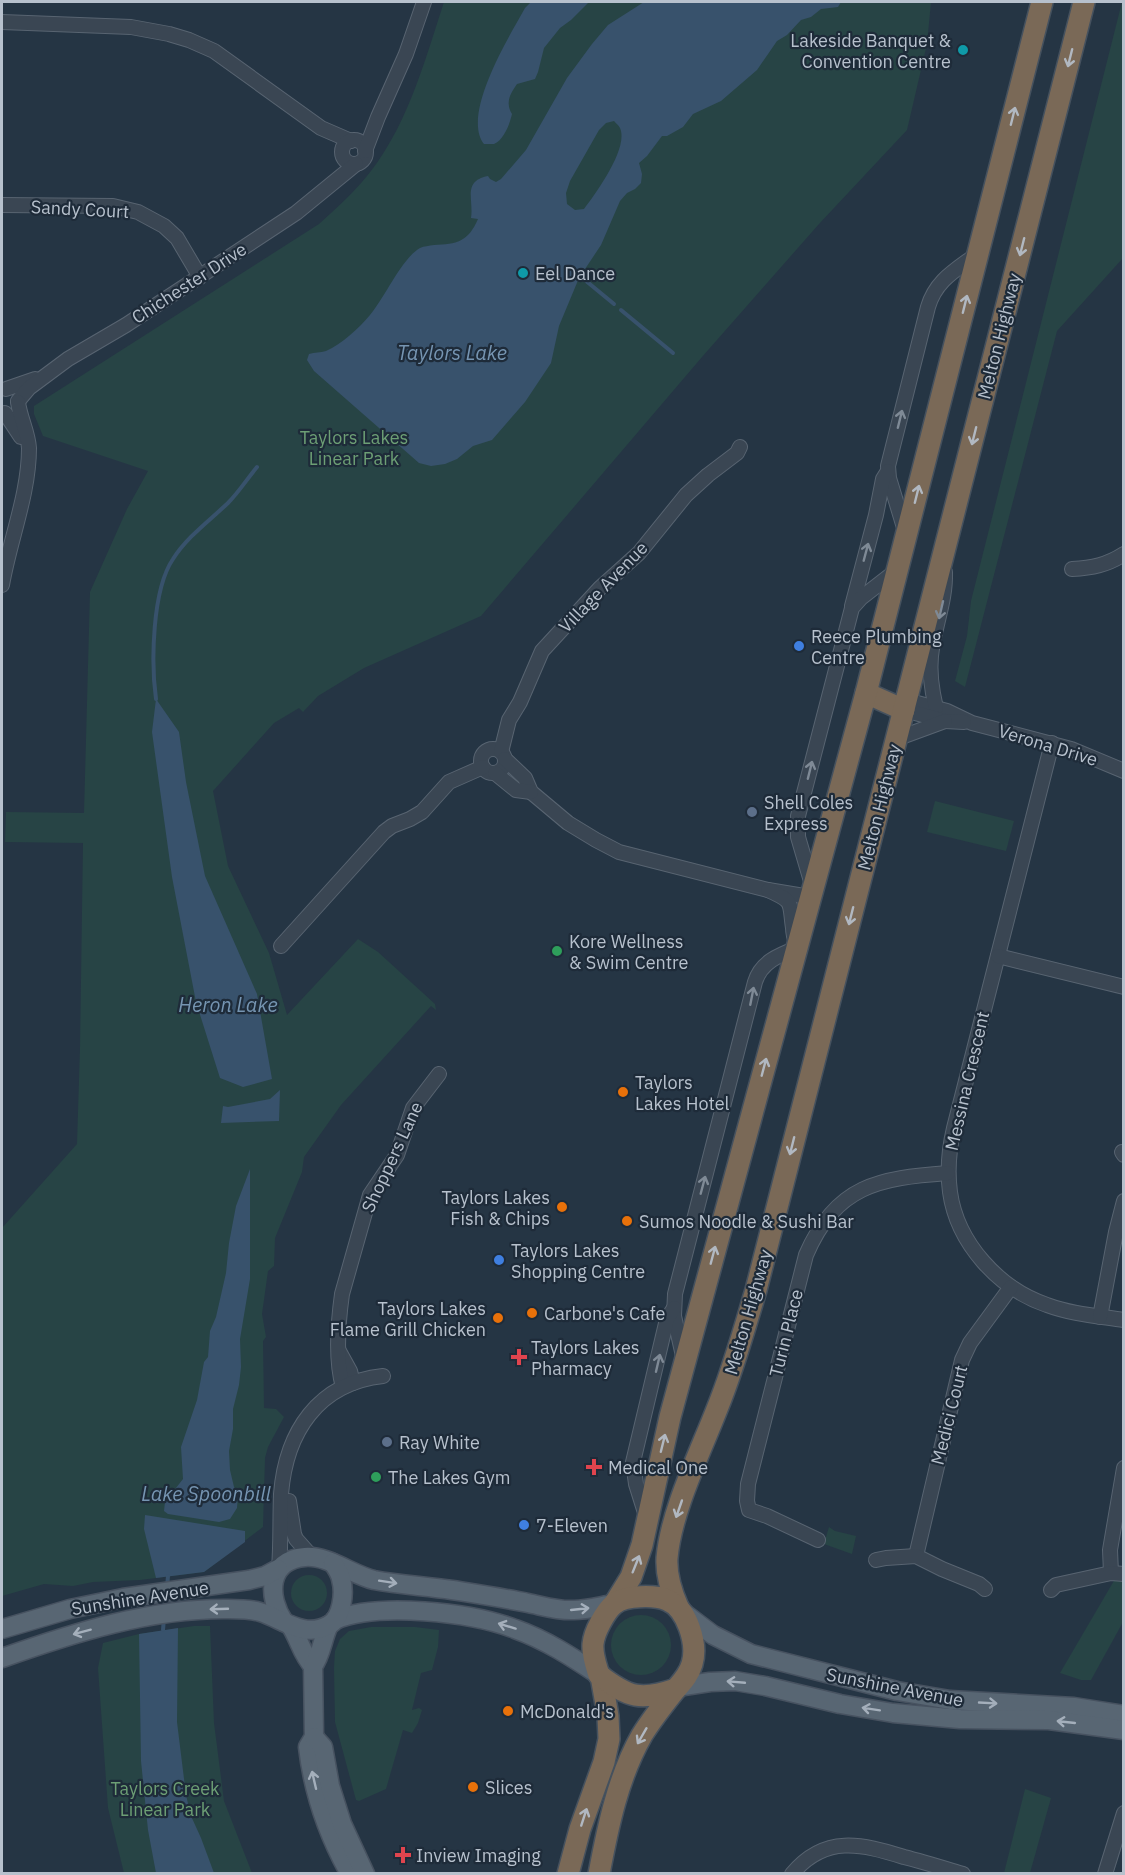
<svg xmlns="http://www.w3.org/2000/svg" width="1125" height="1875" viewBox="0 0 1125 1875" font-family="'IBM Plex Sans',sans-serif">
<rect width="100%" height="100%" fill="#253544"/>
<!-- green -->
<g fill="#274445">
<path d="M444,2H931L927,44L907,130L819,224L702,357L481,616L364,668L318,696L303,712L299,708L274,723L213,791L228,866L269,953L287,1015L358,939L378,952L435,1004L436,1010L431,1006L341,1105L304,1157L302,1172L275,1238L274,1266L268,1271L262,1314L266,1337L263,1341L264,1408L276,1409L284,1417L268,1447L265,1458L263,1527L204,1572L140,1580L93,1582L73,1586L44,1584L2,1596V1228L77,1144L80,1048L83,843L5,842L6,812L84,813L90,592L127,509L148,471L43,436L34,414V406L319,224C334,210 349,197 362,182C406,132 424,63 444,2Z"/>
<path d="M1122,2H1124L1123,258L1057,331L965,687L955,681L967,636L971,601Z"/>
<path d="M935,801L1014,821L1006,851L927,832Z"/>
<path d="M829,1527L835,1531L856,1536L852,1554L824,1544Z"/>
<circle cx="309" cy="1593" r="18"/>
<path d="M1115,1579H1123V1622L1091,1680H1081L1060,1673Z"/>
<circle cx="641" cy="1645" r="30"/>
<path d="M194,1626H210L214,1723L224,1801L252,1873H124L108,1808L98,1668L103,1643L139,1634Z"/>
<path d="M371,1627H415L439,1630L438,1647L432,1670L421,1673L412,1710L419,1708L422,1710L418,1723L412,1733L403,1730L386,1789L359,1801L356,1800L335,1722L334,1668L335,1651L340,1639L349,1631Z"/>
<path d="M1025,1789L1051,1798L1030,1873H1004Z"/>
</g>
<!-- water -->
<g fill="#38526c" fill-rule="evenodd">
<path d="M531,2H589L571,20L560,28L544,48L538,72L535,79L517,84C510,94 505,103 512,114C510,123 504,140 494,144C493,144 485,144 484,144C461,115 509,37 525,8Z"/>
<path d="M644,2H841L838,7L821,9L811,17L801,20L787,35L777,41L757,70L721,101L693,114L683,127L667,136H662L647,156L639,163L642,174L641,183L635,189L627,193L620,201L601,245L579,278L559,326L551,363L525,402L492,440L473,446L457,459L445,464L431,466L419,463L314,371L307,360L309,354C315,352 320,353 326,351C342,344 359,328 370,315C384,299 402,258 420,248C424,246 429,246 434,245C457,244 468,242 478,219L471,218C474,200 462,181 488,176L490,179L496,182L501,179L526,150L567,78L592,44L608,25ZM614,121C615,122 620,127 620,128C629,148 596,193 584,209L575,210L567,204L566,193L570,181L599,130L606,123Z"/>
<path d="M156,699L179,732L186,782L205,876L257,994L272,1079L243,1087L220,1078L196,1002L172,877L152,732Z"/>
<path d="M280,1090L279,1121L221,1123L223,1106L228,1107L270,1099Z"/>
<path d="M250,1169V1279L240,1339L241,1367L239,1385L233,1409V1429L229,1451L230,1470L234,1487L238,1494L237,1508L230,1519L219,1522L168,1514L164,1511L165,1502L183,1479L181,1447L197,1400L204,1362L208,1357L210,1331L216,1317L226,1273L229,1243L236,1206Z"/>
<path d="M145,1515L245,1531V1542L204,1572L156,1578L144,1529Z"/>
<path d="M178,1628L177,1722L186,1795L191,1816L201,1838L214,1873H156L148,1830L141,1761L139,1634Z"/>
</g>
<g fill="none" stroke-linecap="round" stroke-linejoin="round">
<!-- stream -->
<g stroke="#38526c" stroke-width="4">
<path d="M580,276L614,304"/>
<path d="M621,310L673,353"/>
<path d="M156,699C151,663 152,590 173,559C187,537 209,521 228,503C239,492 247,479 257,467"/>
<path d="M167,1587L168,1576"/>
<path d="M163,1630L164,1618"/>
</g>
<defs>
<g id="minor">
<path d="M2,22L131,27L169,34L189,40L214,51L321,128L351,141"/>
<circle cx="354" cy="152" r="12"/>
<path d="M365,151L378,117L406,54L424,2"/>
<path d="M2,205L113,206L138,212L164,226L177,238L200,277"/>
<path d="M6,389L35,379"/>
<path d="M18,401L29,388L68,359L126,325L296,213L356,164"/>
<path d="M5,413L21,437"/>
<path d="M905,531L889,478L888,466L928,307C936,280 956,270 977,254"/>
<path d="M1072,569C1092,568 1107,565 1124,554"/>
<path d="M2,585C10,539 29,494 29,448C28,432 20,418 18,402"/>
<path d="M852,606L876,515L883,479L888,471"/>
<path d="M906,700L947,711L972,723L1071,749L1124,771"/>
<path d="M936,708C932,691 929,674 931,656C934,627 946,601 945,572"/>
<path d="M904,710L945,721L964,722"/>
<path d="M896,739L945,721"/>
<path d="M1052,743L954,1128C949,1149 947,1170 950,1192C957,1243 999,1289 1047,1305C1071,1314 1098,1316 1124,1320"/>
<circle cx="493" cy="761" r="12"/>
<path d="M501,752L509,720L520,702L542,651L600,588L639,553L686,495L708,475L737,453L740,447"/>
<path d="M505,759L525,778L531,792L568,823L596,840L619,852L768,890L810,897"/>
<path d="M495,773L516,790L531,792"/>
<path d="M813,888L798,837V816L852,608L861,598L897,570"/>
<path d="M281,946L384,832L392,826L410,819L422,812L449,782L483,767"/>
<path d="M998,956L1124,987"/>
<path d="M1122,1152L1124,1155"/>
<path d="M1100,1317L1116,1232L1124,1201"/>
<path d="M339,1351L350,1371L353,1383"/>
<path d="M683,1356L674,1316L675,1294L755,982C761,962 779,955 797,948C795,941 793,934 793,928C789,902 795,902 768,890"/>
<path d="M343,1387C335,1359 338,1323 342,1294L370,1195L397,1155L413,1108L439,1074"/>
<path d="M289,1501L294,1534L296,1539L312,1557"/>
<path d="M647,1519L636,1484L633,1462L667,1319L674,1308"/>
<path d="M818,1540L767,1516L749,1510L747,1501L748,1484L806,1255C836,1185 879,1178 948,1173"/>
<path d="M916,1556L962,1360L970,1343L1011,1287"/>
<path d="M876,1560L886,1558L916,1556L942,1569L979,1584L985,1589"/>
<path d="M279,1568C281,1544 280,1519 281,1494C286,1432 318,1383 383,1376"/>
<path d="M1111,1573L1110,1550L1124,1468"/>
<path d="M1051,1590L1056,1585L1111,1573L1124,1574"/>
<path d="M792,1874C825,1834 862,1844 904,1857C924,1862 943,1868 963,1874"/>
<path d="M1105,1874L1124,1813"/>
</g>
<g id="major">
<path d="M680,1610L713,1635L751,1654L897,1691L950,1700L1074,1707L1124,1715"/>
<path d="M335,1620C378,1602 471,1612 515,1629C546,1640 572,1657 599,1675"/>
<path d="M284,1622C267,1597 267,1560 305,1557C327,1555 353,1575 374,1580C400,1585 426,1586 452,1590C477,1594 503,1598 528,1603C543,1606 558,1611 574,1610C587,1610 601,1606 614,1604"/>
<path d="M290,1625C299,1638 302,1655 313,1666"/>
<path d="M329,1625C322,1639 322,1654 313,1666L314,1737L308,1747C313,1791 328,1835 350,1874"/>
<path d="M2,1629L70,1609L123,1598L249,1580L265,1576L278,1569"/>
<path d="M2,1658C73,1633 151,1608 228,1609C239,1609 250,1609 260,1612C283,1619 304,1639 329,1625C342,1618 345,1593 341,1579C340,1573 336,1568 333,1563"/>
<path d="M677,1687L710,1682L735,1681L765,1686L840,1704L893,1713L960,1719L1049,1720L1124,1730"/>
<path d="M314,1737L323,1747L330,1786L342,1824L365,1874"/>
</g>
<g id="highway">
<path d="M866,693L904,710"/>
<path d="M615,1603L631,1577L642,1545L670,1417L866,693L1042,2"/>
<path d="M678,1607C671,1591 666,1575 667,1558C671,1511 700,1453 717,1409C733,1370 744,1330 756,1290L1084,2"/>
<path d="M568,1874L580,1829L604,1762L609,1739L608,1716L601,1676"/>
<path d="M599,1874C608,1826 618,1777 642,1735C652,1719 663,1705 675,1690C682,1682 689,1675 692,1664C698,1644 687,1608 667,1600C655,1595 625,1595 614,1604C605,1612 594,1632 593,1644C592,1655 596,1665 599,1675C629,1698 641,1701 676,1689"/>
</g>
</defs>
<!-- minor casing -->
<use href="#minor" stroke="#586471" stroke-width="16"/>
<!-- major casing -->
<use href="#major" stroke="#475260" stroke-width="21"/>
<!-- highway casing -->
<use href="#highway" stroke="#45515e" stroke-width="24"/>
<!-- minor -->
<use href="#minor" stroke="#3a4653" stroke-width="14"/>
<!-- major -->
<use href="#major" stroke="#586673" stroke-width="18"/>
<!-- highway -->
<use href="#highway" stroke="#7a6957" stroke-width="21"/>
</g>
<!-- one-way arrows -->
<defs><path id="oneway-shaft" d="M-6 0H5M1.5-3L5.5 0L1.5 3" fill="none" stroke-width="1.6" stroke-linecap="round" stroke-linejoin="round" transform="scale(1.5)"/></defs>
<g stroke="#b1b8c1">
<use href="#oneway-shaft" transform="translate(1070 58) rotate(104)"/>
<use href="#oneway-shaft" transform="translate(1013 116) rotate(-76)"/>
<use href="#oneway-shaft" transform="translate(1022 247) rotate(104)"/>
<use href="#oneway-shaft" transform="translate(965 304) rotate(-76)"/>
<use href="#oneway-shaft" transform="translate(974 436) rotate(104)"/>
<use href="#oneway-shaft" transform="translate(917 494) rotate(-76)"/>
<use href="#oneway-shaft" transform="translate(851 916) rotate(104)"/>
<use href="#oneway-shaft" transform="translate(764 1067) rotate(-75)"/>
<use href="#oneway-shaft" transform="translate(792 1146) rotate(104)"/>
<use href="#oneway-shaft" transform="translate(713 1255) rotate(-75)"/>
<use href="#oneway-shaft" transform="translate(663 1443) rotate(-76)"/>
<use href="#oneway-shaft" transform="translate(679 1509) rotate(109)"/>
<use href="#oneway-shaft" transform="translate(636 1564) rotate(-68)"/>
<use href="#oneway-shaft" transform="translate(642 1736) rotate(120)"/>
<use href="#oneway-shaft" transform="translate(584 1817) rotate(-72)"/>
</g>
<g stroke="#7f8a96">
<use href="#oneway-shaft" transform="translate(900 419) rotate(-76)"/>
<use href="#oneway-shaft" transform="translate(866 552) rotate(-75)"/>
<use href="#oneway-shaft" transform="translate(941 610) rotate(103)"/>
<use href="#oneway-shaft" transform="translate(810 770) rotate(-76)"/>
<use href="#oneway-shaft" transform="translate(752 996) rotate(-79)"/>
<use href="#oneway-shaft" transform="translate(703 1185) rotate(-75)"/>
<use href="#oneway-shaft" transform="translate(658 1363) rotate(-77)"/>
</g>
<g stroke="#a4afbb">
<use href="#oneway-shaft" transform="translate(388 1582) rotate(9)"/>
<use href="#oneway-shaft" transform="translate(219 1609) rotate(178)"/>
<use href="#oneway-shaft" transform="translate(580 1609) rotate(-6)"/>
<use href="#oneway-shaft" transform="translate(507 1626) rotate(-163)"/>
<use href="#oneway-shaft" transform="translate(82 1632) rotate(165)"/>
<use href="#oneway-shaft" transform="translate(736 1682) rotate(-175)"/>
<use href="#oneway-shaft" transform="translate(988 1703) rotate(3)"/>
<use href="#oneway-shaft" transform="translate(871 1709) rotate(-171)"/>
<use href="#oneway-shaft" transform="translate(1066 1722) rotate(-174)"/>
<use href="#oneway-shaft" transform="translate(314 1780) rotate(-103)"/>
</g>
<!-- markers -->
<g fill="#0f9aa8" stroke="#1e2b39" stroke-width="2">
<circle cx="963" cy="50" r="6"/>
<circle cx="523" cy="273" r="6"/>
</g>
<g fill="#3f7fe0" stroke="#1e2b39" stroke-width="2">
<circle cx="799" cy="646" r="6"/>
<circle cx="499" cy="1260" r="6"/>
<circle cx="524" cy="1525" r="6"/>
</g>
<g fill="#5c6f8a" stroke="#1e2b39" stroke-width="2">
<circle cx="752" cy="812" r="6"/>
<circle cx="387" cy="1442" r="6"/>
</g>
<g fill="#2e9e5b" stroke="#1e2b39" stroke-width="2">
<circle cx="557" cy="951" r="6"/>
<circle cx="376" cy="1477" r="6"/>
</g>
<g fill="#e8710a" stroke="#1e2b39" stroke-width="2">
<circle cx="623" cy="1092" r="6"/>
<circle cx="562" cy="1207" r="6"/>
<circle cx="627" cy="1221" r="6"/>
<circle cx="532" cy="1313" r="6"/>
<circle cx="498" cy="1318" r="6"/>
<circle cx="508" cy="1711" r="6"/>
<circle cx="473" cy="1787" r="6"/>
</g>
<g fill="#e0444e" stroke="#1e2b39" stroke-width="2">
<path d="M516 1348h6v6h6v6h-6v6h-6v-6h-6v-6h6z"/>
<path d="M591 1458h6v6h6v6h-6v6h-6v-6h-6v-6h6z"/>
<path d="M400 1846h6v6h6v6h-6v6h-6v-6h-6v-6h6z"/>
</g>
<g text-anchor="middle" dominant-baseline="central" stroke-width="4.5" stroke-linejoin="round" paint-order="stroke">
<!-- poi labels -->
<g font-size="18" fill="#b7c1cd" stroke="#1e2b39" text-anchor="start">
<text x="951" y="40" text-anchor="end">Lakeside Banquet &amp;<tspan x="951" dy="21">Convention Centre</tspan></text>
<text x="535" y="273">Eel Dance</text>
<text x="811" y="636">Reece Plumbing<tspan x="811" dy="21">Centre</tspan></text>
<text x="764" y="802">Shell Coles<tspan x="764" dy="21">Express</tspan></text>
<text x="569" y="941">Kore Wellness<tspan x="569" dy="21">&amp; Swim Centre</tspan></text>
<text x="635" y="1082">Taylors<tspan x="635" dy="21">Lakes Hotel</tspan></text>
<text x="550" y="1197" text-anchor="end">Taylors Lakes<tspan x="550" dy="21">Fish &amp; Chips</tspan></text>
<text x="639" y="1221">Sumos Noodle &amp; Sushi Bar</text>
<text x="511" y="1250">Taylors Lakes<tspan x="511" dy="21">Shopping Centre</tspan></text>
<text x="486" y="1308" text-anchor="end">Taylors Lakes<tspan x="486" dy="21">Flame Grill Chicken</tspan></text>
<text x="544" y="1313">Carbone's Cafe</text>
<text x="531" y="1347">Taylors Lakes<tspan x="531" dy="21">Pharmacy</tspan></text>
<text x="399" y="1442">Ray White</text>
<text x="608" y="1467">Medical One</text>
<text x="388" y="1477">The Lakes Gym</text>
<text x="536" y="1525">7-Eleven</text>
<text x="520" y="1711">McDonald's</text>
<text x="485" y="1787">Slices</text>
<text x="416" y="1855">Inview Imaging</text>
</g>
<!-- street labels -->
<g font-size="18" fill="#b7c1cd" stroke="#1e2b39">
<text transform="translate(80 209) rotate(3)">Sandy Court</text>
<text transform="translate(189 283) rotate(-33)">Chichester Drive</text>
<text transform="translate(999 336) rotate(-76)">Melton Highway</text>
<text transform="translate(603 587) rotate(-46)">Village Avenue</text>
<text transform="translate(1048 745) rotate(17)">Verona Drive</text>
<text transform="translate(879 807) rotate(-76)">Melton Highway</text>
<text transform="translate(967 1081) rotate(-77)">Messina Crescent</text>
<text transform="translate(392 1157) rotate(-65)">Shoppers Lane</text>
<text transform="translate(748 1312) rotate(-74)">Melton Highway</text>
<text transform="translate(786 1333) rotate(-76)">Turin Place</text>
<text transform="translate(949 1415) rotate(-76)">Medici Court</text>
<text transform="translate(140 1598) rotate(-9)">Sunshine Avenue</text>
<text transform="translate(895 1687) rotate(11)">Sunshine Avenue</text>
</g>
<!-- park labels -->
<g font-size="18" fill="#6d9f75" stroke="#1e2b39">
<text x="354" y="437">Taylors Lakes<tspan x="354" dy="21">Linear Park</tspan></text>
<text x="165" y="1788">Taylors Creek<tspan x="165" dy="21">Linear Park</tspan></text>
</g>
<!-- water labels -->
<g font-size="20" font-style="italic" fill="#7695b2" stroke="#1e2b39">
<text x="452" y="352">Taylors Lake</text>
<text x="228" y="1004">Heron Lake</text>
<text x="206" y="1493">Lake Spoonbill</text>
</g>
</g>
<!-- border -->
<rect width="1125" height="1875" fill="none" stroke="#b7c1cd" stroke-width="6"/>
</svg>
